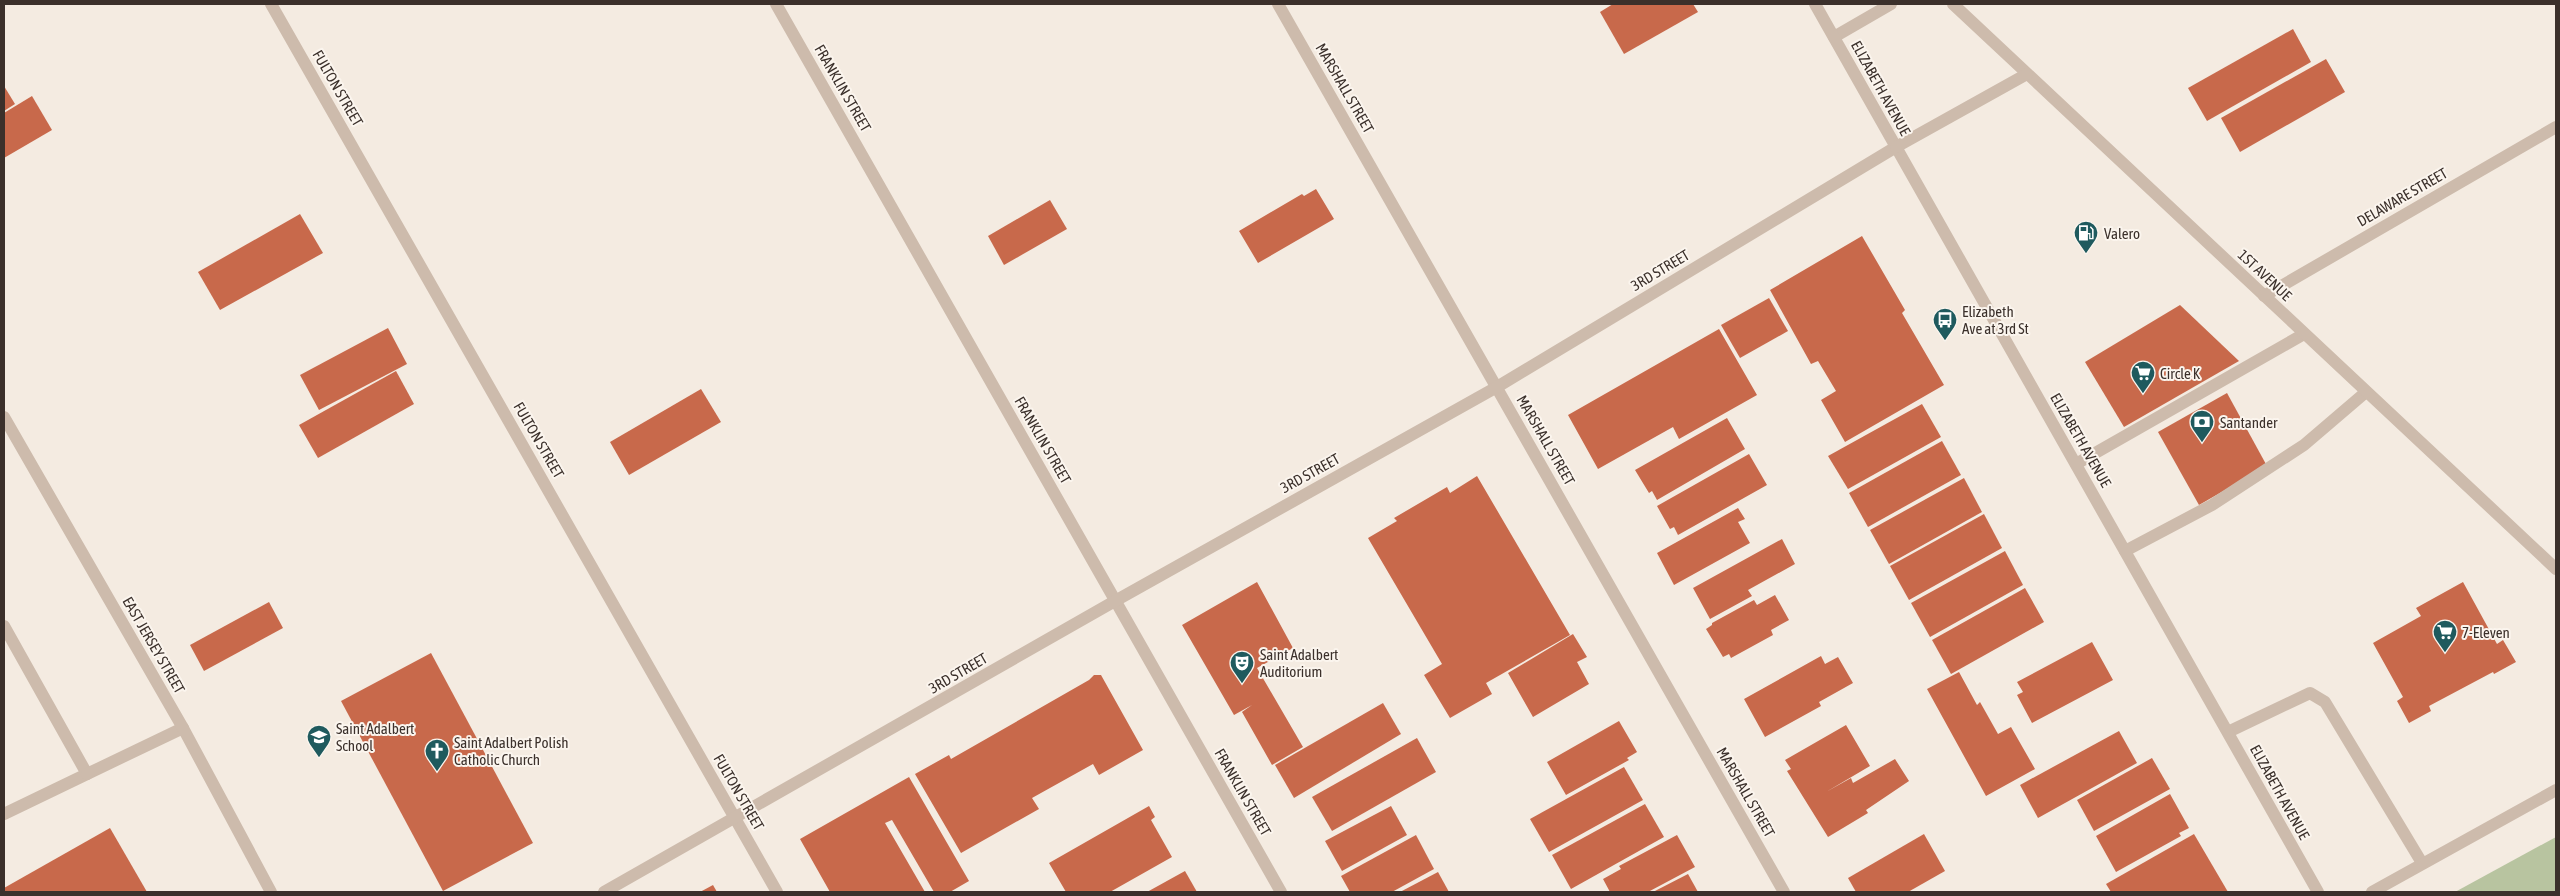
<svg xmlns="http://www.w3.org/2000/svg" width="2560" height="896" viewBox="0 0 2560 896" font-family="'Asap Condensed',sans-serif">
<rect width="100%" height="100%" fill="#f4ebe1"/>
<!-- green -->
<path fill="#b8c4a0" d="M2556,837V892H2455Z"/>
<!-- building -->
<g fill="#c8694b">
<path d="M1613,4H1693L1698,12L1624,54L1600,12Z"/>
<path d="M2293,29L2311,62L2207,121L2188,88Z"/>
<path d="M2326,59L2345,92L2240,152L2221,118Z"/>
<path d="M4,86L15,104L4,111Z"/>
<path d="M32,96L52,130L4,158V113Z"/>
<path d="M1316,189L1334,219L1258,263L1239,231L1302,194L1304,196Z"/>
<path d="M1050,200L1067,229L1004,265L988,236Z"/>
<path d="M300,214L323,253L220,310L198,272Z"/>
<path d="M1862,236L1905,310L1902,313L1944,385L1845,442L1821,400L1836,391L1818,361L1811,364L1770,290Z"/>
<path d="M1769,298L1788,331L1740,358L1721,325Z"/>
<path d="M2180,305L2239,361L2124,427L2085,362Z"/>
<path d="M388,328L407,364L319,410L300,375Z"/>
<path d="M1719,329L1757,395L1679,439L1673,427L1598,469L1568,415Z"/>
<path d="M396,371L414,404L318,458L299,425Z"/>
<path d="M701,389L721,422L629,475L610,442Z"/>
<path d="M2227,393L2267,466L2199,505L2158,432Z"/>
<path d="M1922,404L1941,437L1848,489L1828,456Z"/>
<path d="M1727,418L1745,449L1657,500L1652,491L1649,493L1635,470Z"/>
<path d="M1942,441L1961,475L1868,527L1849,493Z"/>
<path d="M1749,454L1767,485L1678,535L1674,527L1670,529L1657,506Z"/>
<path d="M1477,476L1570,635L1486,683L1492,694L1450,718L1424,675L1442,664L1368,538L1397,521L1394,518L1447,487L1450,493Z"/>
<path d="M1964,478L1982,512L1889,564L1870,530Z"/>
<path d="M1738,508L1745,519L1738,522L1750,543L1674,585L1657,553Z"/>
<path d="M1984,514L2002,548L1909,600L1890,566Z"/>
<path d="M1782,539L1795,564L1748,590L1752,596L1710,619L1693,588Z"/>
<path d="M2005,551L2023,585L1930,637L1911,603Z"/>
<path d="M1257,582L1293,648L1257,668L1303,747L1272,765L1242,712L1252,705L1234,715L1182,625Z"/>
<path d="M2463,582L2497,644L2503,640L2516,662L2494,674L2493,672L2429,706L2431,711L2409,723L2397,701L2403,697L2373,643L2421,616L2416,608Z"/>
<path d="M2025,588L2044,622L1951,674L1932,640Z"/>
<path d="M1775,595L1789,620L1771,630L1773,635L1731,658L1729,654L1723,657L1706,629L1712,625V623L1754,600L1757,605Z"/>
<path d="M269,602L283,628L204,671L190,645Z"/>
<path d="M1573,634L1587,657L1577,662L1589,684L1533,717L1508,673Z"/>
<path d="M2092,642L2113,680L2032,723L2017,695L2023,692L2017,682Z"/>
<path d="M431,653L533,843L443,891L341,701Z"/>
<path d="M1821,656L1825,664L1838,657L1853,683L1819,702L1821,706L1765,737L1744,699Z"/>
<path d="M1959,672L1977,705L1980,702L1998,734L2011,727L2035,769L1986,796L1927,689Z"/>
<path d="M1094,675H1101L1143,750L1099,775L1093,764L1032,798L1039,809L961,853L915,774L949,755L951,759L1089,680Z"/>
<path d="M1383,703L1401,734L1294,798L1275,765Z"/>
<path d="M1619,721L1637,752L1627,758L1629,760L1566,795L1547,762Z"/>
<path d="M1846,725L1870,766L1826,792L1851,778L1853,783L1895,759L1909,781L1866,810L1868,813L1828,837L1787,771L1791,769L1785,760Z"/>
<path d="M2119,731L2137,763L2038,818L2020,785Z"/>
<path d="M1417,738L1436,772L1332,831L1312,797Z"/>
<path d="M2152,758L2170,789L2094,831L2077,800Z"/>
<path d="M1624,767L1643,800L1549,852L1530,819Z"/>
<path d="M909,777L969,881L950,892H934L892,820L885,823L925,892H830L800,839Z"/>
<path d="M2170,794L2189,828L2179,833L2181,836L2116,872L2096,836Z"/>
<path d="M1645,804L1664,837L1571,889L1552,855Z"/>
<path d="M1149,806L1155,817L1151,820L1172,857L1110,892H1066L1049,863Z"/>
<path d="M1391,806L1407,835L1342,871L1325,841Z"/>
<path d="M110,828L147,892H4V888Z"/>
<path d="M1924,834L1945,871L1908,892H1856L1848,878Z"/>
<path d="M2194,834L2228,892H2111L2106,884Z"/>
<path d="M1416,835L1434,869L1392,892H1350L1341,876Z"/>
<path d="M1677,835L1695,867L1648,892H1610L1603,879L1621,869L1619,866Z"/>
<path d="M1185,871L1197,892H1147Z"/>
<path d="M1438,872L1449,892H1400Z"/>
<path d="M1688,874L1698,892H1653Z"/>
<path d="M713,885L717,892H700Z"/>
</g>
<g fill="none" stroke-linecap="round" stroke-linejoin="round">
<!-- service -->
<g stroke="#cdbbac" stroke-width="12">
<path d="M2076,464L2304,334"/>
<path d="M2125,551L2212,505L2304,445L2366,392"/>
<path d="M4,626L87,774L4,814"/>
<path d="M2228,732L2310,693L2325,702L2422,863"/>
<path d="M87,774L183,728"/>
<path d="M2372,892L2556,790"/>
</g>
<!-- minor -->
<g stroke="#cdbbac" stroke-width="12">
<path d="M271,4L777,892"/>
<path d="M776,4L1281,892"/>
<path d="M1278,4L1784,892"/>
<path d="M1953,4L2556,569"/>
<path d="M1834,37L1891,4"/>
<path d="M2264,296L2556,127"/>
<path d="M604,892L1115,601L1497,387L1896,147"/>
</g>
<!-- tertiary -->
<g stroke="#cdbbac" stroke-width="12">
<path d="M1815,4L2318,892"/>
<path d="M1896,147L2027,74"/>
<path d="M4,417L183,728L271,892"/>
</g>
</g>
<!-- icons -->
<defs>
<symbol id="fuel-pin" viewBox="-11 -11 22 30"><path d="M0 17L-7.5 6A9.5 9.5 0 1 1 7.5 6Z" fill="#1f5a5e" stroke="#fbf5ee"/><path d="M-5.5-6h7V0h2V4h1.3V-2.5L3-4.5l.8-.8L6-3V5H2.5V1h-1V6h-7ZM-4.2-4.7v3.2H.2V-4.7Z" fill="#fff"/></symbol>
<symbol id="bus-pin" viewBox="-11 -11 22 30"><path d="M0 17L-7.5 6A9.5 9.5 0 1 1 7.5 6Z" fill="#1f5a5e" stroke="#fbf5ee"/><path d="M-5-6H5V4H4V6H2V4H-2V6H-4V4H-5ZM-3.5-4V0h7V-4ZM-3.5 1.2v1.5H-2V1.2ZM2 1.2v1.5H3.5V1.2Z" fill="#fff"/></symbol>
<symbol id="supermarket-pin" viewBox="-11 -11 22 30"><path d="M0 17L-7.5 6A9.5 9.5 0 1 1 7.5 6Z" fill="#1f5a5e" stroke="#fbf5ee"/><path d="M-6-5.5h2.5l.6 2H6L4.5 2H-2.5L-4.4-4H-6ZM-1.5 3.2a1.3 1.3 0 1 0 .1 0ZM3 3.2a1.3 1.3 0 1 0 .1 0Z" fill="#fff"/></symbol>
<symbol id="bank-pin" viewBox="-11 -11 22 30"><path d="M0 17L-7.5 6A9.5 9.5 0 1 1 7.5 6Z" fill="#1f5a5e" stroke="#fbf5ee"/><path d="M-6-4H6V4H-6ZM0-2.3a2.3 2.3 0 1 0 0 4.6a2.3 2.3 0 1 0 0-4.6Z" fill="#fff"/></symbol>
<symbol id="theatre-pin" viewBox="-11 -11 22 30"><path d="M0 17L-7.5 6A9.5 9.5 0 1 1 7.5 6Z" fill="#1f5a5e" stroke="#fbf5ee"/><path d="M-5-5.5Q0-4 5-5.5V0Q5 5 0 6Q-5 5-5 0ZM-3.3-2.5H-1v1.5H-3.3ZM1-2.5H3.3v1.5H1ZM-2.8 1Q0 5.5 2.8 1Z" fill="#fff"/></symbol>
<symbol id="school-pin" viewBox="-11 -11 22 30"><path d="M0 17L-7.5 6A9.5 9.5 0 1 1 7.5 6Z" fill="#1f5a5e" stroke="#fbf5ee"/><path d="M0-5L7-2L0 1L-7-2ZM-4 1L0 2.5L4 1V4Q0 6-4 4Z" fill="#fff"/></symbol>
<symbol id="church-pin" viewBox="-11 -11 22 30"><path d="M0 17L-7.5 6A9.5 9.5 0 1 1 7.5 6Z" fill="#1f5a5e" stroke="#fbf5ee"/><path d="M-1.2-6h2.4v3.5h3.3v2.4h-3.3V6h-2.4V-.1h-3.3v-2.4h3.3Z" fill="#fff"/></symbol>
</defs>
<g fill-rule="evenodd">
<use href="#fuel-pin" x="2072" y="219" width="28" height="38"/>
<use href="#bus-pin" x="1931" y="306" width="28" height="38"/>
<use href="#supermarket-pin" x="2129" y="359" width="28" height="38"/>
<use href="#bank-pin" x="2188" y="408" width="28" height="38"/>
<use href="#supermarket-pin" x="2431" y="618" width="28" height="38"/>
<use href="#theatre-pin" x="1228" y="649" width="28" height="38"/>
<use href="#school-pin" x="305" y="723" width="28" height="38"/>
<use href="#church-pin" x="423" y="737" width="28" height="38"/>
</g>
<g text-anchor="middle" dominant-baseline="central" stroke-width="4" stroke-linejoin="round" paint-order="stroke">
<!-- street labels -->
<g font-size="15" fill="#3b302b" stroke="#fbf5ee">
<text transform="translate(338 88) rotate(60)">FULTON STREET</text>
<text transform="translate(843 88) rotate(60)">FRANKLIN STREET</text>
<text transform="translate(1345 88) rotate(60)">MARSHALL STREET</text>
<text transform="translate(1881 88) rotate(61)">ELIZABETH AVENUE</text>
<text transform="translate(2402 197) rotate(-30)">DELAWARE STREET</text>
<text transform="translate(1660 270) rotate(-31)">3RD STREET</text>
<text transform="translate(2265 275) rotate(43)">1ST AVENUE</text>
<text transform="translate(539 440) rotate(60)">FULTON STREET</text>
<text transform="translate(1043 440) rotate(60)">FRANKLIN STREET</text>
<text transform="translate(1546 440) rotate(60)">MARSHALL STREET</text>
<text transform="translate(2081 440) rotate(60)">ELIZABETH AVENUE</text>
<text transform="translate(1310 473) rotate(-29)">3RD STREET</text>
<text transform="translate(154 645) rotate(60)">EAST JERSEY STREET</text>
<text transform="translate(958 673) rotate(-30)">3RD STREET</text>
<text transform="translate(739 792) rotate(60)">FULTON STREET</text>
<text transform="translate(1243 792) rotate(60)">FRANKLIN STREET</text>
<text transform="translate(1746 792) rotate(60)">MARSHALL STREET</text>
<text transform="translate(2280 792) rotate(61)">ELIZABETH AVENUE</text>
</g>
<!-- poi labels -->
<g font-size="15" fill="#3b302b" stroke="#fbf5ee" text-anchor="start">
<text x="2104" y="233">Valero</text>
<text x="1962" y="311">Elizabeth<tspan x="1962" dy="17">Ave at 3rd St</tspan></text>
<text x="2160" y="373">Circle K</text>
<text x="2220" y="422">Santander</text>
<text x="2462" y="632">7-Eleven</text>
<text x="1260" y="654">Saint Adalbert<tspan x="1260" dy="17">Auditorium</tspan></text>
<text x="336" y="728">Saint Adalbert<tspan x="336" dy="17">School</tspan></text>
<text x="454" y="742">Saint Adalbert Polish<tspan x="454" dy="17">Catholic Church</tspan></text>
</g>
</g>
<!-- border -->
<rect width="2560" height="896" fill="none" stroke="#3b302b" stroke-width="10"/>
</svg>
